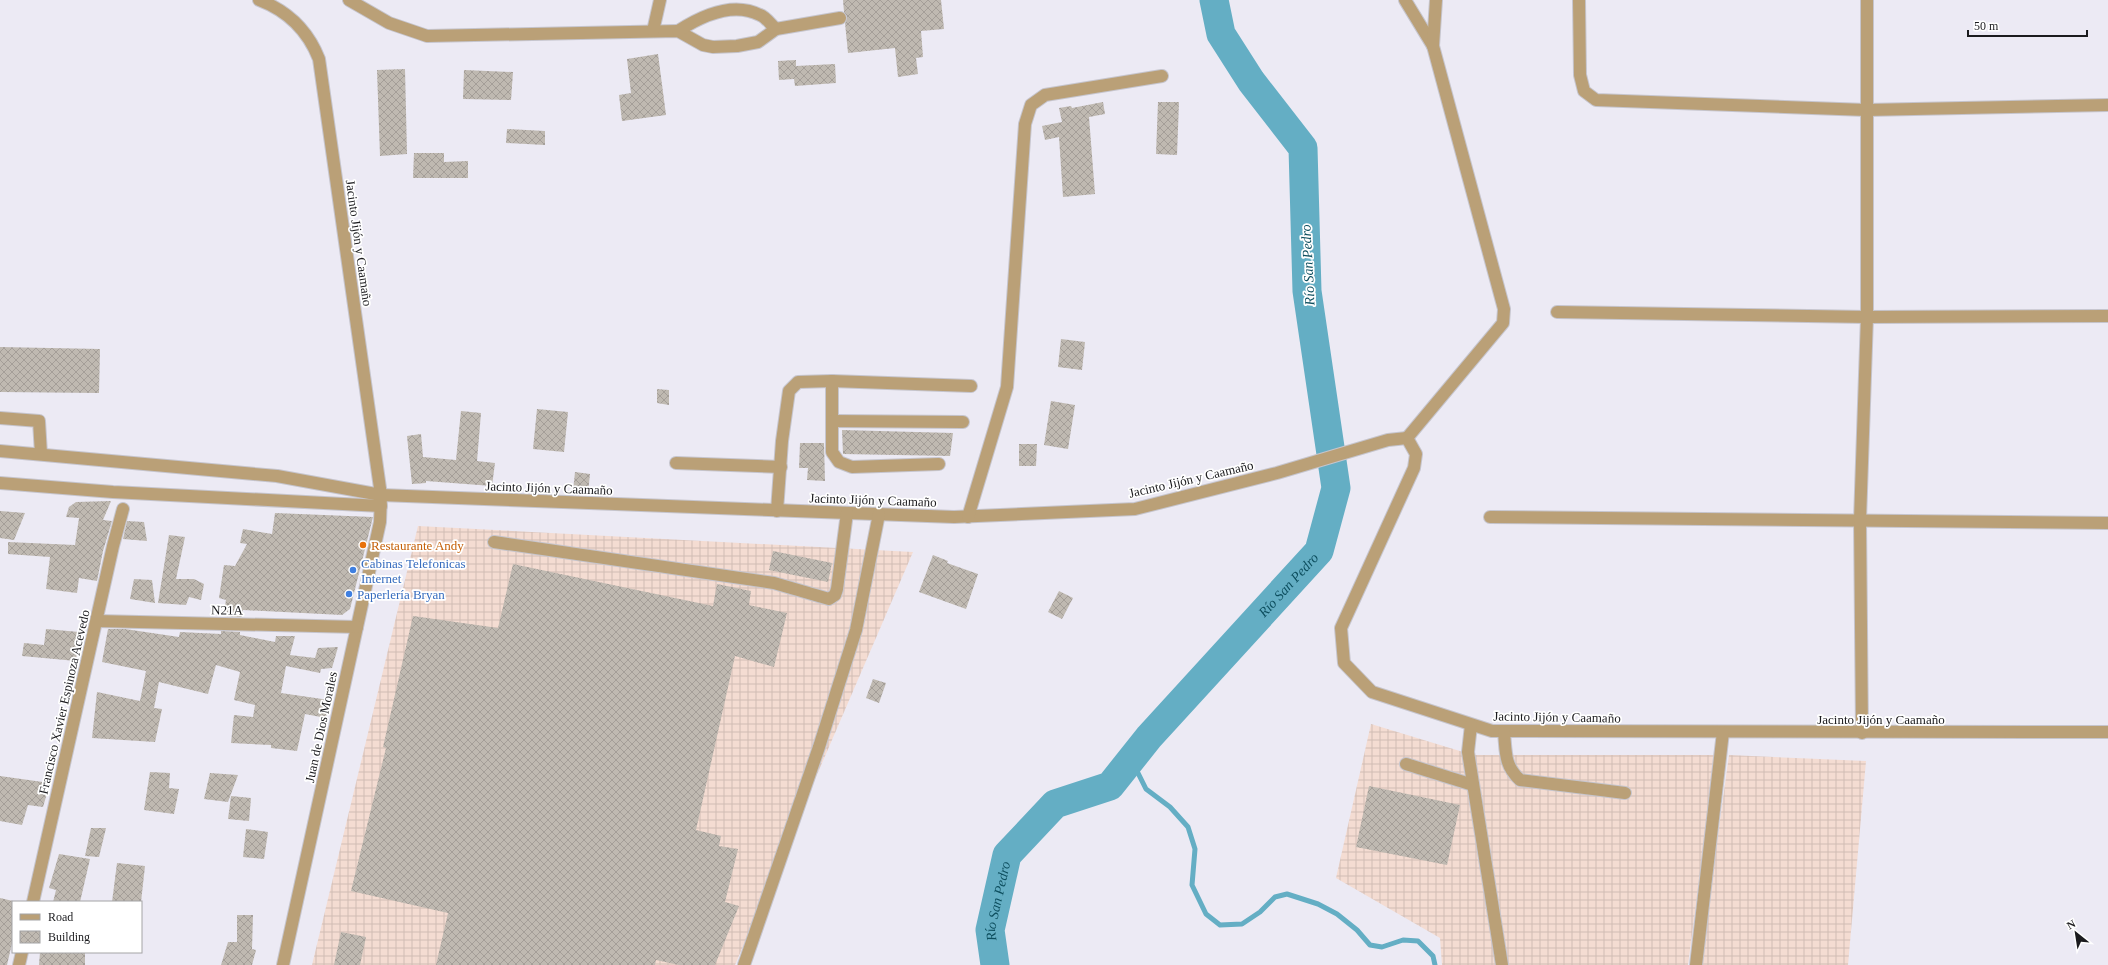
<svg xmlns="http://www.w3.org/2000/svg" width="2108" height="965" viewBox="0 0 2108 965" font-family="'Times New Roman',serif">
<defs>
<pattern id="industrial-grid" width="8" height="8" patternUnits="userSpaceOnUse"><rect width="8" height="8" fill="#f4dcd2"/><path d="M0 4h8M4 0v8" fill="none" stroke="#d1bcb4"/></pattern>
<pattern id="building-cross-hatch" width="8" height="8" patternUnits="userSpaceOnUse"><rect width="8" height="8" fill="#bfb9b1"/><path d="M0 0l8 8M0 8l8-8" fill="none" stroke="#a49e98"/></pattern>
</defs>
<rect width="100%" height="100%" fill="#eceaf4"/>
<!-- industrial -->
<g fill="url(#industrial-grid)">
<path d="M418,526L913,552L735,965H312Z"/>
<path d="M1371,724L1473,755H1716L1688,965H1442L1440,938L1336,878Z"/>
<path d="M1729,755L1866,761L1848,965H1700Z"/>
</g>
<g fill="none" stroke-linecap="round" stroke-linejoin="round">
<!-- stream -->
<path stroke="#64aec4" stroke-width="5" d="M1131,759L1146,789L1170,807L1188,827L1195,849L1192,885L1206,914L1220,925L1242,924L1260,912L1275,897L1287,894L1318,904L1337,914L1357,930L1370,945L1382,947L1403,940L1418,941L1433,956L1435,965"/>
<!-- river -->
<path stroke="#64aec4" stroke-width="29" id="s1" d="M995,965L990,930L1007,855L1055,804L1110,786L1149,737L1319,551L1336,488L1307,291L1303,148L1251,81L1221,34L1214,0"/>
</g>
<!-- building -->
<g fill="url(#building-cross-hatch)">
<path d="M843,0H941L944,29L921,31L923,57L916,58L918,74L898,77L895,48L848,53L845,23L847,17L844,12Z"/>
<path d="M658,54L666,115L622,121L619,95L631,93L627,59Z"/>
<path d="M796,60V66L835,64L836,83L795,86L794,79L779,80L778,61Z"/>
<path d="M405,69L407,154L380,156L377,70Z"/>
<path d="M464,70L513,72L511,100L463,99Z"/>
<path d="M1103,102L1105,114L1089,117L1095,194L1063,197L1059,137L1045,140L1042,126L1062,122L1059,108L1071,106L1072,108Z"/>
<path d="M1158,102H1179L1177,155L1156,154Z"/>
<path d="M507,129L545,131V145L506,143Z"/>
<path d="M414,153H444V162L468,161V178H413Z"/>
<path d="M1061,339L1085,342L1082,370L1058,367Z"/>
<path d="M0,347L100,349L99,393L0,392Z"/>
<path d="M657,389L669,390V405L657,403Z"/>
<path d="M1051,401L1075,405L1068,449L1044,445Z"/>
<path d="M537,409L568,412L564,452L533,449Z"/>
<path d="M461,411L481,413L477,461L495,463L492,486L426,481V483L412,484L407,436L421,434L423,457L456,460Z"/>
<path d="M842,430L953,433L950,456L843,454Z"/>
<path d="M800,443H824L825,481L807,480L808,468H799Z"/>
<path d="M1019,444H1037L1036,466H1019Z"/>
<path d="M575,472L590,474L588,493L573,491Z"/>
<path d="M111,501L103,520L112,521L103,551L97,581L79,578L77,593L46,589L50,557L8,554V542L75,545L79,518L66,517L69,507L76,502Z"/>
<path d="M0,511L25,513L14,540L0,538Z"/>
<path d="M275,513L373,517L350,609L342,615L243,610L242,617L223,616L226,600L219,598L224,565L235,566L247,544L240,543L243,529L272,534Z"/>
<path d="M127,521L144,522L147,541L123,539Z"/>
<path d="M169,535L185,537L176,579H194L204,584L201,600L189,597L186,605L158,603Z"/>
<path d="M773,551L832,563L828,582L769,570Z"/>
<path d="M933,555L948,561L947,563L978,574L966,609L919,592Z"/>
<path d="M513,564L713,606L717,584L751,591L749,605L787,613L774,667L735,656L696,830L721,836L719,846L738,849L725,902L739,906L715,965H679L656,960L655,965H436L448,913L351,891L386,748L383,747L413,616L498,628Z"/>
<path d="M134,579L152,580L155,603L130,599Z"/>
<path d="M1059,591L1073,598L1062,619L1048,612Z"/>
<path d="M46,629L79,632L76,661L22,656L24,643L44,645Z"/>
<path d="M108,629H125L179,637L180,632L221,634V631L240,632V635L275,642L276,636H295L290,655L315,658L318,648L338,647L332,668L321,669L320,673L286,666L281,693L329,700L326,718L305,714L297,751L271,748V745L231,743L234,715L253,717L255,705L234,700L240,672L216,665L208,694L159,682L154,708L162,709L155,742L92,738L97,692L140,701L146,671L102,662Z"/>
<path d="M873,679L886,683L879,703L866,698Z"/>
<path d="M150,772L170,773L169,788L179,789L174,814L144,810Z"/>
<path d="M210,773L238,775L228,802L204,799Z"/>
<path d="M0,776L50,783L43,807L28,805L22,825L0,821Z"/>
<path d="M1369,786L1460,805L1447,865L1356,847Z"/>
<path d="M231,796L251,798L249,821L228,819Z"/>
<path d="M91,828H106L99,857L85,856Z"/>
<path d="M246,829L268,832L264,859L243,857Z"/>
<path d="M59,854L90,859L80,902H53L56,890L49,888Z"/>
<path d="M117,863L145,866L141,902H112Z"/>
<path d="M0,898L13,901V939L7,965H0Z"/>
<path d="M237,915H253L252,949L256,950L252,965H221L228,942H237Z"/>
<path d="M341,932L366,937L360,965H334Z"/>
<path d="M40,952H85V965H39Z"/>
</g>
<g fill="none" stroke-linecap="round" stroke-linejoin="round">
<defs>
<g id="minor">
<path d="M259,0C288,11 308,31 319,59L381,495L380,522L283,965"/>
<path d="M349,0L389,23L427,36L678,31L703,45L713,47L737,46L758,42L776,29L840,18"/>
<path d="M1405,0L1433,46"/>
<path d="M1579,0L1580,75L1584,91L1596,100L1866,110L2108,105"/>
<path d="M653,31L660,0"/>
<path d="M678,31C701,16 733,1 760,15C766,17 771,25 776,29"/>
<path d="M1557,312L1867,317L2108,316"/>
<path d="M832,381V452L839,462L852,467L939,464"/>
<path d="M0,418L39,421L41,454"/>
<path d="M832,421L963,422"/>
<path d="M1407,438L1503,323L1504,309L1433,46L1436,0"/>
<path d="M0,451L277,476L381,495L954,517L1135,509L1277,473L1388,440L1407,438L1416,454L1414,468L1341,628L1344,663L1372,692L1492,731L2108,732"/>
<path d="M676,463L781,467"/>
<path d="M0,483L113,492L381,506"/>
<path d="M777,511L782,441L789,391L798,382L832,381L971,386"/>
<path d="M968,517L1007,387L1025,124L1031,105L1045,95L1162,76"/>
<path d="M1490,517L2108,523"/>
<path d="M494,542L774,583L829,599L835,595L837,589L847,513"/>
<path d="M97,621L357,627"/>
<path d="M1471,725L1468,752L1502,965"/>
<path d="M1504,732C1506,752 1504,765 1520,780L1625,793"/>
<path d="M1862,733L1860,520L1867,317V0"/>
<path d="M1406,764L1473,785"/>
<path d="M33,902L113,546L123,509"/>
<path d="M19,965L22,952"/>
<path d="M744,965L819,747L856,630L879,514"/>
<path d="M1696,965L1723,732"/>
</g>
</defs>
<!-- minor casing -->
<use href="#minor" stroke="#c6c5cd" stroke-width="14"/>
<!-- minor -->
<use href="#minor" stroke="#baa077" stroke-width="12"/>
</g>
<!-- markers -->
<circle fill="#e8710a" stroke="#fff" stroke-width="1.5" cx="363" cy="545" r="4"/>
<g fill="#3f7fe0" stroke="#fff" stroke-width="1.5">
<circle cx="353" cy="570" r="4"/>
<circle cx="349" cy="594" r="4"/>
</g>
<g text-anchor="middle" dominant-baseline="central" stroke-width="3.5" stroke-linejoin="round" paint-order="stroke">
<!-- street labels -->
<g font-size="13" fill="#1b1b1e" stroke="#fff">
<text transform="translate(359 243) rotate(82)">Jacinto Jijón y Caamaño</text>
<text transform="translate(1191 479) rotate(-13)">Jacinto Jijón y Caamaño</text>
<text transform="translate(549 488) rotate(2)">Jacinto Jijón y Caamaño</text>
<text transform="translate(873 500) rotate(2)">Jacinto Jijón y Caamaño</text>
<text transform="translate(227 610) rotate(1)">N21A</text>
<text transform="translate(64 702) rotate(-77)">Francisco Xavier Espinoza Acevedo</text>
<text transform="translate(1557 717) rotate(1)">Jacinto Jijón y Caamaño</text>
<text x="1881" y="719">Jacinto Jijón y Caamaño</text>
<text transform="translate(321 727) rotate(-78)">Juan de Dios Morales</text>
</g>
<!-- food labels -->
<g font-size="13" fill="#c56008" stroke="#fff" text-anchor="start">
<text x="371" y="545">Restaurante Andy</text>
</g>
<!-- shop labels -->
<g font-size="13" fill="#366cbe" stroke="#fff" text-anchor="start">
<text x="361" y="563">Cabinas Telefonicas<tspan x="361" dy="15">Internet</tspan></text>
<text x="357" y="594">Paperlería Bryan</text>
</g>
<!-- water labels -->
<g font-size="14" font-style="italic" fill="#0d4e5e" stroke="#fff">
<text transform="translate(1308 265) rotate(-93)">Río San Pedro</text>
<text stroke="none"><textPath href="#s1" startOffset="509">Río San Pedro</textPath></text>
<text stroke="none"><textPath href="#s1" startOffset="65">Río San Pedro</textPath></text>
</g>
</g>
<!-- legend -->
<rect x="12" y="901" width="130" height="52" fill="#ffffff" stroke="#a4a4a5"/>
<rect x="20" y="914" width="20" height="6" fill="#baa077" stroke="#a4a4a5"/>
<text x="48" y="921" font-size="12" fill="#1b1b1e">Road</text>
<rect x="20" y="931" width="20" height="12" fill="url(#building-cross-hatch)" stroke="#a4a4a5"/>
<text x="48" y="941" font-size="12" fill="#1b1b1e">Building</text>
<!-- north arrow -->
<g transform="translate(2076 933) rotate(330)" stroke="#ffffff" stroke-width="3" paint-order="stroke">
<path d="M0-3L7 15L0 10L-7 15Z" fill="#1b1b1e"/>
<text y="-6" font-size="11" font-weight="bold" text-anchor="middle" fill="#1b1b1e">N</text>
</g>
<!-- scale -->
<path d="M1968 30v6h119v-6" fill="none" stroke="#1b1b1e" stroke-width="2"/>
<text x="1974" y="30" font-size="12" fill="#1b1b1e" stroke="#ffffff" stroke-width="3" paint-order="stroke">50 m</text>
</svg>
